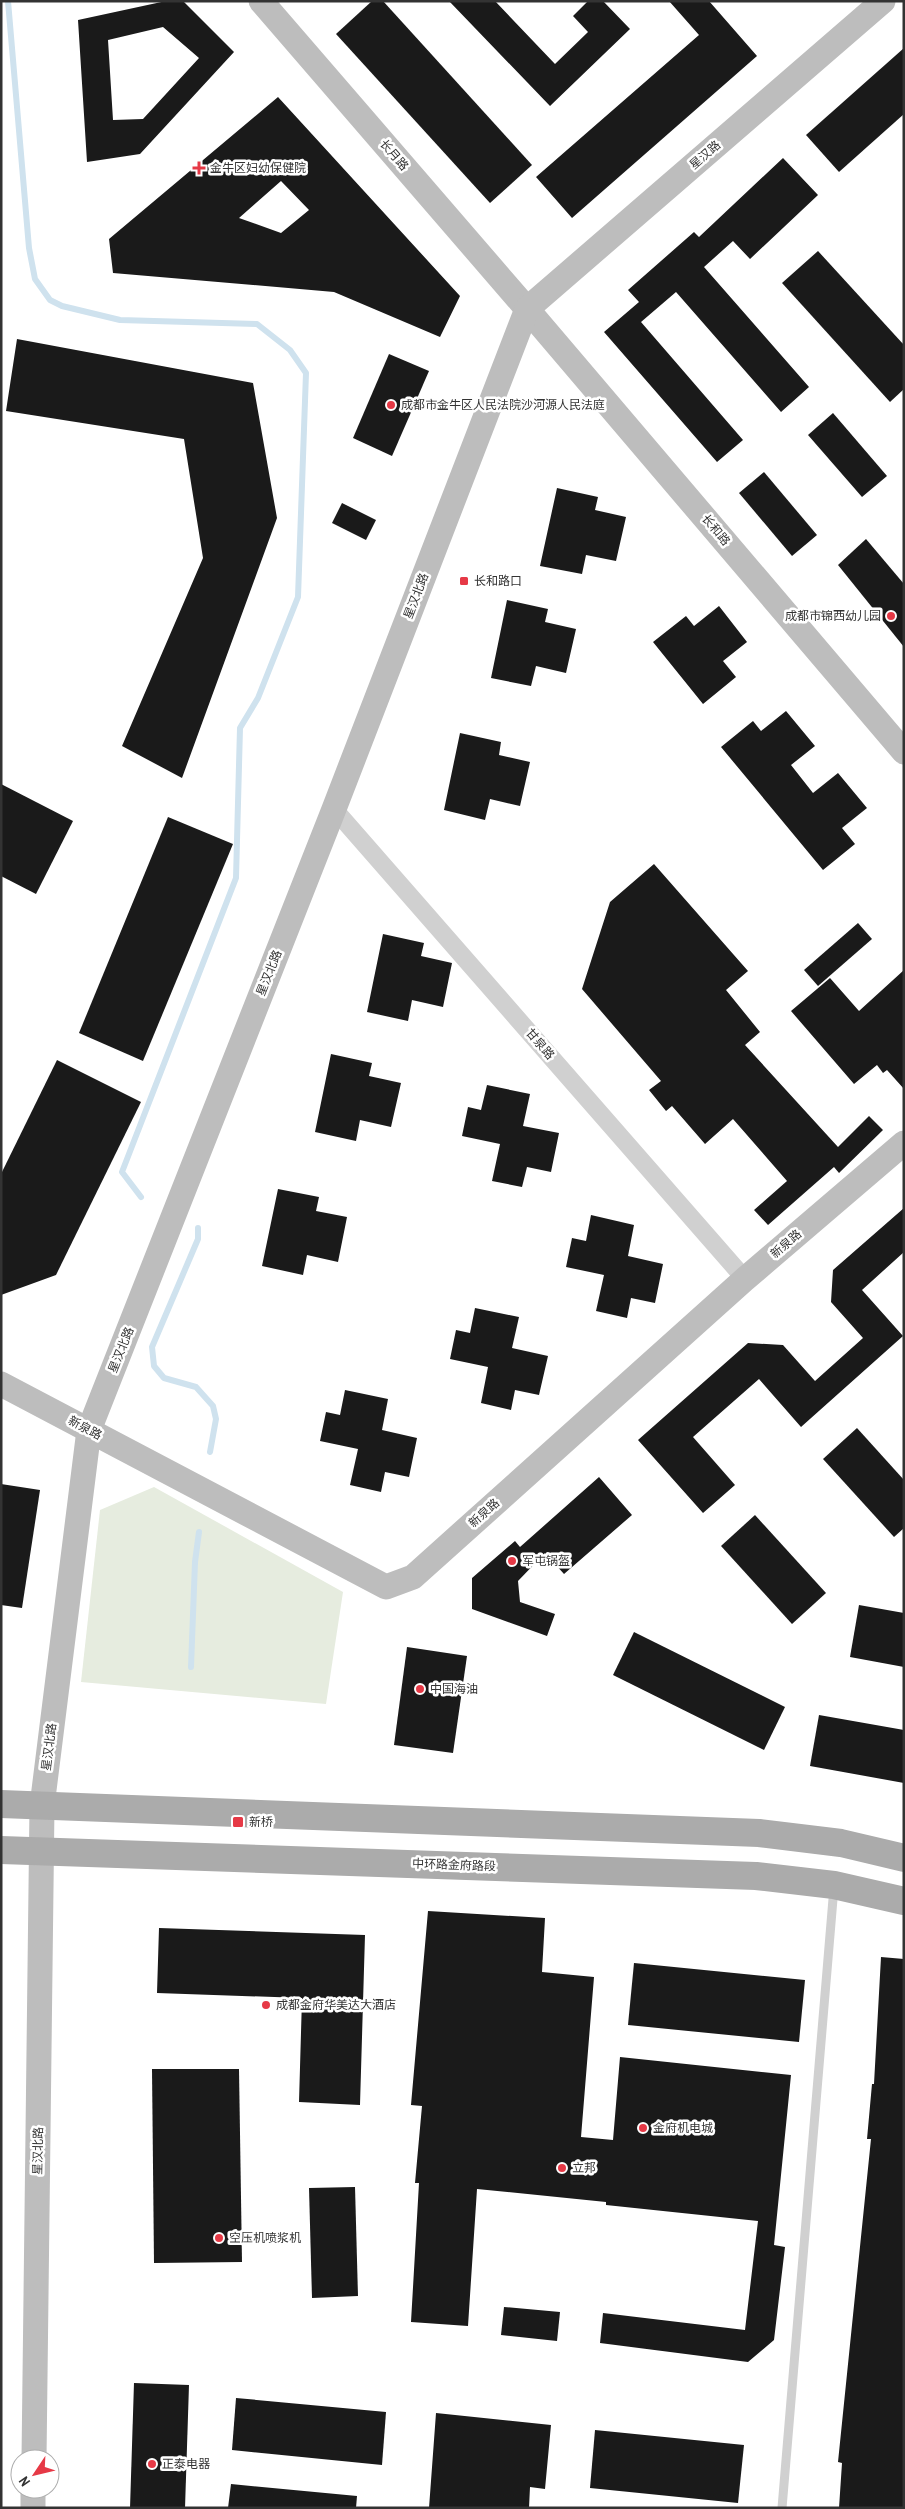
<svg xmlns="http://www.w3.org/2000/svg" width="905" height="2509" viewBox="0 0 905 2509" font-family="'Archivo Narrow','Noto Sans SC',sans-serif">
<rect width="100%" height="100%" fill="#fff"/>
<!-- green -->
<path fill="#e6ecdf" d="M154,1487L343,1592L326,1704L81,1682L100,1510Z"/>
<g fill="none" stroke-linecap="round" stroke-linejoin="round">
<!-- stream -->
<g stroke="#cfe2ee" stroke-width="6">
<path d="M8,1L29,248L35,279L50,300L62,306L120,320L257,324L290,350L306,373L298,597L258,698L240,728L236,878L122,1172L141,1197"/>
<path d="M198,1228V1239L152,1347L154,1366L164,1378L196,1387L213,1406L216,1419L210,1452"/>
<path d="M191,1667L195,1562L199,1532"/>
</g>
</g>
<!-- building -->
<g fill="#1a1a1a" fill-rule="evenodd">
<path d="M166,1H183L234,52L140,154L87,162L78,20ZM163,27L199,58L143,119L113,120L108,40Z"/>
<path d="M372,1H383L532,165L490,203L336,34Z"/>
<path d="M449,1H495L555,64L588,32L573,16L588,1H603L630,29L550,106Z"/>
<path d="M669,1H709L757,56L572,218L536,177L699,35Z"/>
<path d="M904,48V114L839,172L806,135Z"/>
<path d="M278,97L460,296L440,337L334,292L113,273L109,239ZM281,181L309,210L281,233L239,218Z"/>
<path d="M783,158L818,195L750,259L733,241L704,267L809,387L781,412L676,292L641,322L743,440L717,462L604,332L639,302L628,290L694,232L699,237Z"/>
<path d="M818,251L904,345V389L890,402L782,283Z"/>
<path d="M17,339L253,383L277,518L182,778L122,746L203,558L184,439L6,411Z"/>
<path d="M389,354L429,371L392,456L353,438Z"/>
<path d="M833,413L887,476L862,497L808,435Z"/>
<path d="M764,472L817,535L792,556L739,493Z"/>
<path d="M557,488L598,497L595,510L626,517L616,561L586,555L582,574L540,566Z"/>
<path d="M342,503L376,520L366,540L332,523Z"/>
<path d="M866,539L904,584V647L838,565Z"/>
<path d="M507,600L548,609L545,622L576,629L566,673L536,666L531,686L491,678Z"/>
<path d="M719,606L747,642L723,661L736,677L703,704L653,642L686,616L694,626Z"/>
<path d="M786,711L815,746L791,765L813,793L838,773L867,808L842,828L855,844L823,870L721,747L753,721L761,731Z"/>
<path d="M460,733L501,742L499,755L530,762L520,806L490,799L485,820L444,810Z"/>
<path d="M1,784L73,821L36,894L1,876Z"/>
<path d="M168,817L233,844L143,1061L79,1033Z"/>
<path d="M654,864L748,971L726,990L760,1032L745,1045L838,1147L869,1116L883,1130L839,1173L834,1167L768,1225L754,1210L787,1181L733,1119L705,1144L672,1106L666,1111L649,1090L661,1081L582,989L610,902Z"/>
<path d="M858,923L872,939L818,986L804,970Z"/>
<path d="M383,934L424,943L421,956L452,963L443,1007L412,1000L408,1021L367,1012Z"/>
<path d="M904,970V1089L887,1070L883,1073L877,1065L854,1084L791,1011L830,978L859,1011Z"/>
<path d="M331,1054L372,1063L369,1076L401,1083L391,1127L360,1120L356,1141L315,1132Z"/>
<path d="M57,1060L141,1102L56,1275L1,1295V1174Z"/>
<path d="M487,1085L530,1094L523,1126L559,1133L551,1172L527,1167L522,1187L492,1181L500,1144L462,1136L468,1107L481,1110Z"/>
<path d="M278,1189L319,1197L316,1211L347,1217L338,1262L307,1255L303,1275L262,1266Z"/>
<path d="M904,1208V1252L862,1290L903,1336L801,1427L759,1379L693,1437L735,1485L703,1513L638,1440L748,1343L783,1345L815,1381L863,1338L831,1302L833,1270Z"/>
<path d="M591,1215L634,1225L628,1256L663,1264L655,1303L631,1298L627,1318L596,1311L604,1275L566,1267L572,1238L586,1241Z"/>
<path d="M475,1308L519,1317L512,1348L548,1356L539,1395L515,1390L511,1410L481,1403L488,1367L450,1359L456,1330L470,1333Z"/>
<path d="M345,1390L388,1399L382,1430L417,1438L409,1477L385,1472L381,1492L350,1485L358,1449L320,1441L326,1412L340,1415Z"/>
<path d="M857,1428L904,1480V1528L894,1537L823,1459Z"/>
<path d="M599,1477L632,1515L564,1574L545,1553L518,1581L520,1602L555,1614L547,1636L472,1609V1578L515,1541L520,1547Z"/>
<path d="M1,1484L40,1490L22,1608L1,1605Z"/>
<path d="M755,1515L826,1593L792,1624L721,1546Z"/>
<path d="M859,1605L904,1613V1667L850,1657Z"/>
<path d="M634,1632L785,1707L764,1750L613,1675Z"/>
<path d="M407,1647L467,1656L453,1753L394,1745Z"/>
<path d="M819,1715L904,1730V1783L810,1766Z"/>
<path d="M428,1911L545,1918L542,1972L594,1977L581,2137L613,2140L620,2057L791,2075L774,2245L785,2247L774,2340L748,2362L600,2343L603,2313L745,2330L758,2221L606,2205V2202L477,2189L468,2326L411,2322L419,2183H415L422,2106L411,2105Z"/>
<path d="M159,1928L365,1935L360,2105L299,2102L302,1998L157,1993Z"/>
<path d="M881,1957L904,1959V2508H839L842,2463L838,2462L871,2139H867L872,2084H874Z"/>
<path d="M634,1963L805,1980L799,2042L628,2025Z"/>
<path d="M152,2069H239L242,2262L154,2263Z"/>
<path d="M355,2187L358,2296L312,2298L309,2188Z"/>
<path d="M504,2307L560,2312L557,2341L501,2335Z"/>
<path d="M134,2383L189,2385L185,2508H130Z"/>
<path d="M236,2398L386,2412L382,2465L232,2450Z"/>
<path d="M436,2413L551,2425L545,2489L530,2487L529,2508H429Z"/>
<path d="M595,2430L744,2445L738,2503L590,2488Z"/>
<path d="M231,2484L357,2496L356,2508H228Z"/>
</g>
<g fill="none" stroke-linecap="round" stroke-linejoin="round">
<!-- lane -->
<path stroke="#d0d0d0" stroke-width="9" d="M782,2508L834,1887"/>
<!-- street -->
<path stroke="#d0d0d0" stroke-width="18" d="M334,809L745,1279"/>
<!-- secondary -->
<g stroke="#bdbdbd" stroke-width="25">
<path d="M261,1L527,309L904,752"/>
<path d="M1,1384L386,1587L413,1577L745,1279L904,1143"/>
<path d="M34,2459L42,1806L89,1430L334,809L527,309L883,1"/>
<path d="M33,2508V2489"/>
</g>
<!-- primary -->
<g stroke="#ababab" stroke-width="28">
<path d="M1,1804L759,1833L841,1843L904,1858"/>
<path d="M1,1850L756,1876L834,1885L904,1901"/>
</g>
</g>
<!-- markers -->
<g fill="#e63946" stroke="#fff" stroke-width="2">
<path d="M196.5 160.5h5v5h5v5h-5v5h-5v-5h-5v-5h5z"/>
<circle cx="391" cy="405" r="5"/>
<rect x="459" y="576" width="10" height="10" rx="2.5"/>
<circle cx="891" cy="616" r="5"/>
<circle cx="512" cy="1561" r="5"/>
<circle cx="420" cy="1689" r="5"/>
<rect x="232" y="1816" width="12" height="12" rx="2.5"/>
<circle cx="266" cy="2005" r="5"/>
<circle cx="643" cy="2128" r="5"/>
<circle cx="562" cy="2168" r="5"/>
<circle cx="219" cy="2238" r="5"/>
<circle cx="152" cy="2464" r="5"/>
</g>
<g text-anchor="middle" dominant-baseline="central" stroke-width="5" stroke-linejoin="round" paint-order="stroke">
<!-- street labels -->
<g font-size="12" fill="#333" stroke="#fff">
<text transform="translate(394 155) rotate(49)">长月路</text>
<text transform="translate(705 155) rotate(-41)">星汉路</text>
<text transform="translate(716 530) rotate(50)">长和路</text>
<text transform="translate(416 596) rotate(-69)">星汉北路</text>
<text transform="translate(269 973) rotate(-68)">星汉北路</text>
<text transform="translate(540 1044) rotate(49)">甘泉路</text>
<text transform="translate(786 1244) rotate(-41)">新泉路</text>
<text transform="translate(121 1350) rotate(-68)">星汉北路</text>
<text transform="translate(85 1428) rotate(28)">新泉路</text>
<text transform="translate(484 1513) rotate(-42)">新泉路</text>
<text transform="translate(49 1747) rotate(-83)">星汉北路</text>
<text transform="translate(454 1865) rotate(2)">中环路金府路段</text>
<text transform="translate(38 2151) rotate(-89)">星汉北路</text>
</g>
<!-- poi labels -->
<g font-size="12" fill="#333" stroke="#fff" text-anchor="start">
<text x="210" y="168">金牛区妇幼保健院</text>
<text x="401" y="405">成都市金牛区人民法院沙河源人民法庭</text>
<text x="474" y="581">长和路口</text>
<text x="881" y="616" text-anchor="end">成都市锦西幼儿园</text>
<text x="522" y="1561">军屯锅盔</text>
<text x="430" y="1689">中国海油</text>
<text x="249" y="1822">新桥</text>
<text x="276" y="2005">成都金府华美达大酒店</text>
<text x="653" y="2128">金府机电城</text>
<text x="572" y="2168">立邦</text>
<text x="229" y="2238">空压机喷浆机</text>
<text x="162" y="2464">正泰电器</text>
</g>
</g>
<!-- border -->
<rect width="905" height="2509" fill="none" stroke="#333333" stroke-width="5"/>
<!-- north arrow -->
<g transform="translate(35 2474) rotate(235)"><circle r="24" fill="#ffffff" stroke="#adadad"/>
<path d="M0-4L9 19L0 12L-9 19Z" fill="#e63946"/>
<text y="-8" font-size="14" font-weight="bold" text-anchor="middle" fill="#333333">N</text>
</g>
</svg>
